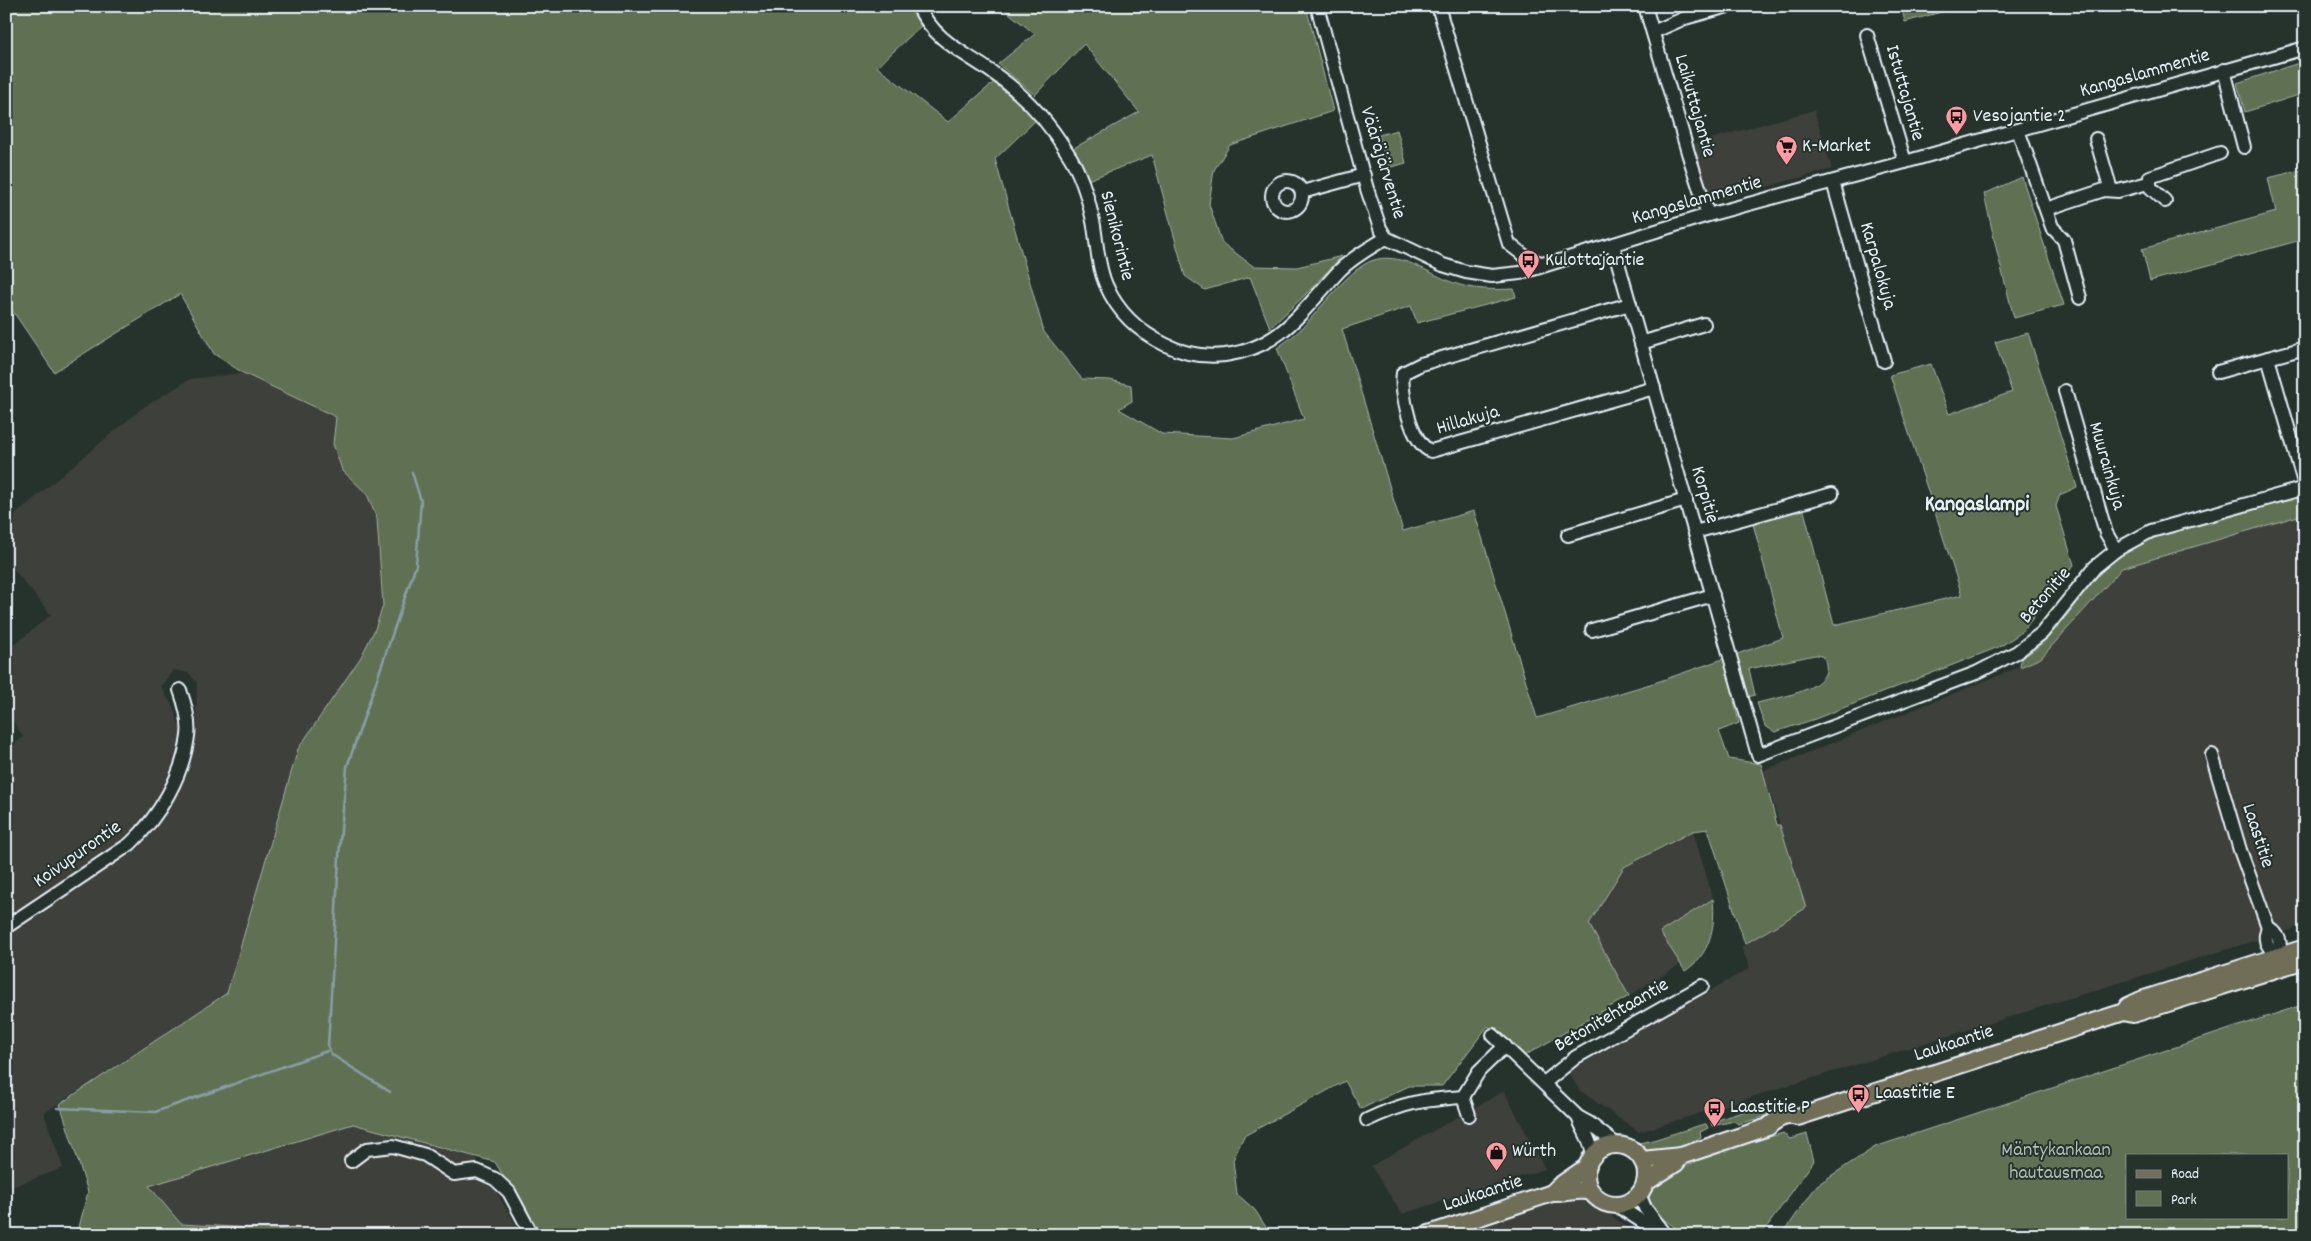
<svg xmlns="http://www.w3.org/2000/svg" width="2311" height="1241" viewBox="0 0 2311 1241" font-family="Dekko,sans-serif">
<rect width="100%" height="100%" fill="#26332d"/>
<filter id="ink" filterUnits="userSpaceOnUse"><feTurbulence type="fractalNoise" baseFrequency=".02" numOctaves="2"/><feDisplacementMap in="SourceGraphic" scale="10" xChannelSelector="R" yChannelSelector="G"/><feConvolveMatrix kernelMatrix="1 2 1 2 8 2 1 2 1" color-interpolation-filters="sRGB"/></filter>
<g filter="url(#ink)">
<!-- built -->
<g fill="#3c413b">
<path d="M1814,110L1832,169L1711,202L1693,144Z"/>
<path d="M243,373L337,417L377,519L384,624L298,749L227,993L44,1113L63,1168L6,1189V936L132,851L147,836L167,807L187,763L195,736L197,683L189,673L173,670L161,686L174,709L183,735L176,762L165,787L137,828L125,841L6,918V750L23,737L6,710V651L51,615L6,560V522L141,409L190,379Z"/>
<path d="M2305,514V925L1639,1132L1579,1090L1568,1071L1750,968L1741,947L1806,908L1763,771L2041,658L2122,568Z"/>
<path d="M1693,831L1713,899L1660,932L1681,964L1629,996L1589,924L1624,867Z"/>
<path d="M1504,1091L1545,1169L1402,1214L1371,1166Z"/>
<path d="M353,1123L476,1158L522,1235H376L181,1224L148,1186Z"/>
<path d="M1569,1196L1586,1198L1638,1235H1447Z"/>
</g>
<!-- green -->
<g fill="#617153" stroke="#a4b1a6" fill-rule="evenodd">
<path d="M6,6H856L857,12L880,6H913L923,24L877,67L948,122L994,82L1037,119L995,159L1044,332L1082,379L1110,380L1131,385L1132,401L1119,409L1162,434L1233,438L1304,419L1277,348C1285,342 1294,336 1301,329C1319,311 1348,270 1371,261C1399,250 1429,274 1454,283C1473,290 1494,290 1514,289L1516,297L1417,323L1411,306L1342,329L1403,531L1474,511L1537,718L1660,681L1783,638L1752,520L1803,507L1834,625L1962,595L1890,375L1931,364L1949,414L2012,392L1995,342L2028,333L2077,487L2060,495L2056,506L2074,565L2022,632L2001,646L1815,719L1775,732L1765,726L1757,703C1776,698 1832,690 1826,664C1825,657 1822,655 1815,655L1749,669L1755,695L1734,701L1739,723L1719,731L1729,759L1761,764L1777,825H1780L1806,908L1745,944L1708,829L1693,831L1624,867L1589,924L1629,996L1522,1057L1488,1026L1442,1086H1409L1361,1109L1345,1081L1244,1136L1233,1160L1237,1194L1255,1210L1271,1235H538L495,1162L353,1124L149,1186L181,1224L376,1235H77L88,1192L60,1104L227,993L298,749L361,657L375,629L383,606L377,519L367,494L342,470L333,444L336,417L243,373L214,354L180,294L54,372L6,301Z"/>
<path d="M1000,6H1306L1333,111L1230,145L1214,170L1209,204L1222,243L1253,266L1297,267L1342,256L1305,295L1270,328L1250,277L1205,290L1185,276L1152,155L1088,180L1072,149L1139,112L1084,44L1035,95L998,64L1035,34Z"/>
<path d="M1901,6H1963L1905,22Z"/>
<path d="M2305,61V93L2245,112L2237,83Z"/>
<path d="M1397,130L1406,163L1388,168L1379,135Z"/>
<path d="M2305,169V239L2150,281L2142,249L2276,212L2268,178Z"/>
<path d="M2022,177L2064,305L2014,318L1998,256L1984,194Z"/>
<path d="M2305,494V514L2122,568L2041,658L2020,667L2021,658C2061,638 2079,587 2115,560C2158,526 2251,509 2305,494Z"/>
<path d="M1713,899C1716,927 1710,955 1685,971L1660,932Z"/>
<path d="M2305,1004V1235H1782L1817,1185L1875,1147ZM2127,1155H2287V1217H2127Z"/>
<path d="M1773,1102L1778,1107V1113L1738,1124L1734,1121L1712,1126L1711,1122Z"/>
<path d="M1704,1124H1706L1708,1128L1700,1132L1701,1137C1681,1148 1656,1163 1636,1146L1638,1143L1650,1141Z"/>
<path d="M1783,1133L1790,1139L1807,1134L1814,1161L1761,1235H1685L1654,1212L1649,1197C1663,1163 1749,1144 1783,1133Z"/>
</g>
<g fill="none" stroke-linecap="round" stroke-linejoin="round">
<!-- stream -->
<g stroke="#899ea7" stroke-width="2.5">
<path d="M390,1092L331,1054L328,1046L340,841L347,767L416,565L421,501L412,472"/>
<path d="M57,1108L155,1112L327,1051"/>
</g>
<defs>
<g id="minor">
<path d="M918,6C935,42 966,53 996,75C1026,96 1048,121 1067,152C1082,174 1089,200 1094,226C1097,245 1098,267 1106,285C1118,313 1139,332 1166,345C1184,354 1205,357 1225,355C1282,348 1304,308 1340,270C1354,256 1370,248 1386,238"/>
<path d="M1317,6L1367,189L1380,228L1386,238L1443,265L1466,272L1492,276L1520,273L1708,215L1905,162L2305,48"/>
<path d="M1438,6L1509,244L1530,260L1547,264"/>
<path d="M1645,6L1689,156L1708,215"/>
<path d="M1653,32L1685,18L1728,6"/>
<path d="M1867,35L1905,162"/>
<path d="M2224,70L2244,147"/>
<path d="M2018,130L2052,227L2064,240L2080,298"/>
<path d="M2096,139L2111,190"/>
<circle cx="1287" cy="196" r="15"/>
<path d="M1833,182L1884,361"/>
<path d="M1302,192L1364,175"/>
<path d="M2165,201L2150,187V177L2220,153"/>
<path d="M2046,209L2104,190L2118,191L2148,183"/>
<path d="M1613,245L1758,755L1976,673L2017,652L2042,633L2095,567L2116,550L2151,531L2305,488"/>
<path d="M1630,304L1421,364L1403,373C1400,391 1411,444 1431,451L1654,388"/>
<path d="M1641,343L1704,324"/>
<path d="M2305,348L2268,358L2305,486"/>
<path d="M2218,372L2268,358"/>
<path d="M2065,391L2106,533L2116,550"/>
<path d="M1695,532L1832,494"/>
<path d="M1568,535L1686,500"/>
<path d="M1592,630L1713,595"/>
<path d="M2212,755L2240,850L2268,927C2280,935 2282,943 2278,956"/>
<path d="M6,927L130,844C159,817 183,776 188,736C190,721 185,704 180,690"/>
<path d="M2268,927C2260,948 2275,948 2281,964"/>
<path d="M1493,1035L1578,1117L1589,1123L1617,1145"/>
<path d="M1544,1083L1576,1057L1702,986"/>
<path d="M1469,1115L1463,1097L1479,1071L1505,1046"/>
<path d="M1578,1117C1583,1131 1592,1141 1593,1156"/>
<path d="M1367,1120C1405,1102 1422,1100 1463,1097"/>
<path d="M351,1161L367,1149L393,1146L425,1155L454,1174L477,1171L495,1179L509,1192L532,1235"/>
<path d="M1639,1194L1645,1208L1662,1230"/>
<path d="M1616,1205L1646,1224L1663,1231"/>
</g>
<g id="major">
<path d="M2124,1012L2128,1006L2141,1000L2305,948"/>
<circle cx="1616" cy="1175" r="30"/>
<path d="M1642,1160L1681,1156L1768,1127C1777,1118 1786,1114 1798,1117L2124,1012L2133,1014L2305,960"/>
<path d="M1645,1183L1676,1163L1681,1156"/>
<path d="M1552,1193L1559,1186L1588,1166"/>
<path d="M1426,1235L1552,1193C1566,1194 1578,1188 1592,1192"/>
</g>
</defs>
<!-- minor casing -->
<use href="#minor" stroke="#e8f1f8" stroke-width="16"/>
<!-- major casing -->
<use href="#major" stroke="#e8f1f8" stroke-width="20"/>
<!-- minor -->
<use href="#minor" stroke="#26332d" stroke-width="12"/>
<!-- major -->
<use href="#major" stroke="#716e59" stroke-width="16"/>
</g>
</g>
<!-- icons -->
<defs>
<symbol id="bus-pin" viewBox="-11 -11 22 30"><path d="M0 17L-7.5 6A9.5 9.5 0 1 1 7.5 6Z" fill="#ff9aa2" stroke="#26332d"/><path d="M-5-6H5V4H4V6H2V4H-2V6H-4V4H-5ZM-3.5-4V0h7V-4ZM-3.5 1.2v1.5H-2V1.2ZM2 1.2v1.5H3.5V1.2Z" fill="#111"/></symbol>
<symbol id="supermarket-pin" viewBox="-11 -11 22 30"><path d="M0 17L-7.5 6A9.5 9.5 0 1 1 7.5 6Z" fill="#ff9aa2" stroke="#26332d"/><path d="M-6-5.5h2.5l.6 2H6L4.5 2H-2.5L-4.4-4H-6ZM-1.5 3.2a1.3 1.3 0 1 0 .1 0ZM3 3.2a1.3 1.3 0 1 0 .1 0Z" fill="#111"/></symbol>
<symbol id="shop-pin" viewBox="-11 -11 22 30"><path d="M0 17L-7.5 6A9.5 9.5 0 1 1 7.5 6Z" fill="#ff9aa2" stroke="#26332d"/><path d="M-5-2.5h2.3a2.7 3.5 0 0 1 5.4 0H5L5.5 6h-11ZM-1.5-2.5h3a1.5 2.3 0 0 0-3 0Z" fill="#111"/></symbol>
</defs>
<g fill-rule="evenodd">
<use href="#bus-pin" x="1944" y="104" width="25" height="34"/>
<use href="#supermarket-pin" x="1774" y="134" width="25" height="34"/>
<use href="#bus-pin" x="1516" y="248" width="25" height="34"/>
<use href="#bus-pin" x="1846" y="1082" width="25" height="34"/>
<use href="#bus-pin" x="1702" y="1096" width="25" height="34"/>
<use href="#shop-pin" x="1484" y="1140" width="25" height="34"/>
</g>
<g text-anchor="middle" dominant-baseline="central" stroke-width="4" stroke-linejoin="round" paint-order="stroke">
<!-- street labels -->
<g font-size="20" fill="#e8f1f8" stroke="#26332d">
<text transform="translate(2145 74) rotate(-16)">Kangaslammentie</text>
<text transform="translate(1904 93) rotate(74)">Istuttajantie</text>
<text transform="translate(1694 106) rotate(74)">Laikuttajantie</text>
<text transform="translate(1382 163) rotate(73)">Vääräjärventie</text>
<text transform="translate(1697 201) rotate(-16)">Kangaslammentie</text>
<text transform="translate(1116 236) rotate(76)">Sienikorintie</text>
<text transform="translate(1877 266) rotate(74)">Karpalokuja</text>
<text transform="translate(1468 421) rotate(-16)">Hillakuja</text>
<text transform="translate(2106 466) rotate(74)">Muurainkuja</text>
<text transform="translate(1704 495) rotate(74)">Korpitie</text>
<text transform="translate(2046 596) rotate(-49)">Betonitie</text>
<text transform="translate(2257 836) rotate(72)">Laastitie</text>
<text transform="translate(78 855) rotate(-35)">Koivupurontie</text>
<text transform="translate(1612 1016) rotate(-30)">Betonitehtaantie</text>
<text transform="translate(1954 1044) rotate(-18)">Laukaantie</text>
<text transform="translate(1483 1194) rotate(-18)">Laukaantie</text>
</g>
<!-- poi labels -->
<g font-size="20" fill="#e8f1f8" stroke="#26332d" text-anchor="start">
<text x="1973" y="117">Vesojantie 2</text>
<text x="1802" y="147">K-Market</text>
<text x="1545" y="261">Kulottajantie</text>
<text x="1875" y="1094">Laastitie E</text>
<text x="1730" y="1108">Laastitie P</text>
<text x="1512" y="1152">Würth</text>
</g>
<!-- park labels -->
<g font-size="20" fill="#b2beb6" stroke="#26332d">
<text x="2056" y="1151">Mäntykankaan<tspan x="2056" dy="23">hautausmaa</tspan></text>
</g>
<!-- quarter labels -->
<g font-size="22" font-weight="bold" fill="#e8f1f8" stroke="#26332d">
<text x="1977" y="505">Kangaslampi</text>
</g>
</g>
<!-- margin -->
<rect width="2311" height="1241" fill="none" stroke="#26332d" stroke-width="25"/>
<rect x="12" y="12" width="2286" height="1216" fill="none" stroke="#e8f1f8" stroke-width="2" filter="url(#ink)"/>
<!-- legend -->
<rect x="2126" y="1154" width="162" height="65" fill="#26332d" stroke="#747f7e"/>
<rect x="2136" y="1170" width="25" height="8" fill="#716e59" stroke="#747f7e"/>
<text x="2171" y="1178" font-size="15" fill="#e8f1f8">Road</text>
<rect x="2136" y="1191" width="25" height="15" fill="#617153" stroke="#747f7e"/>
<text x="2171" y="1204" font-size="15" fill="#e8f1f8">Park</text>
</svg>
